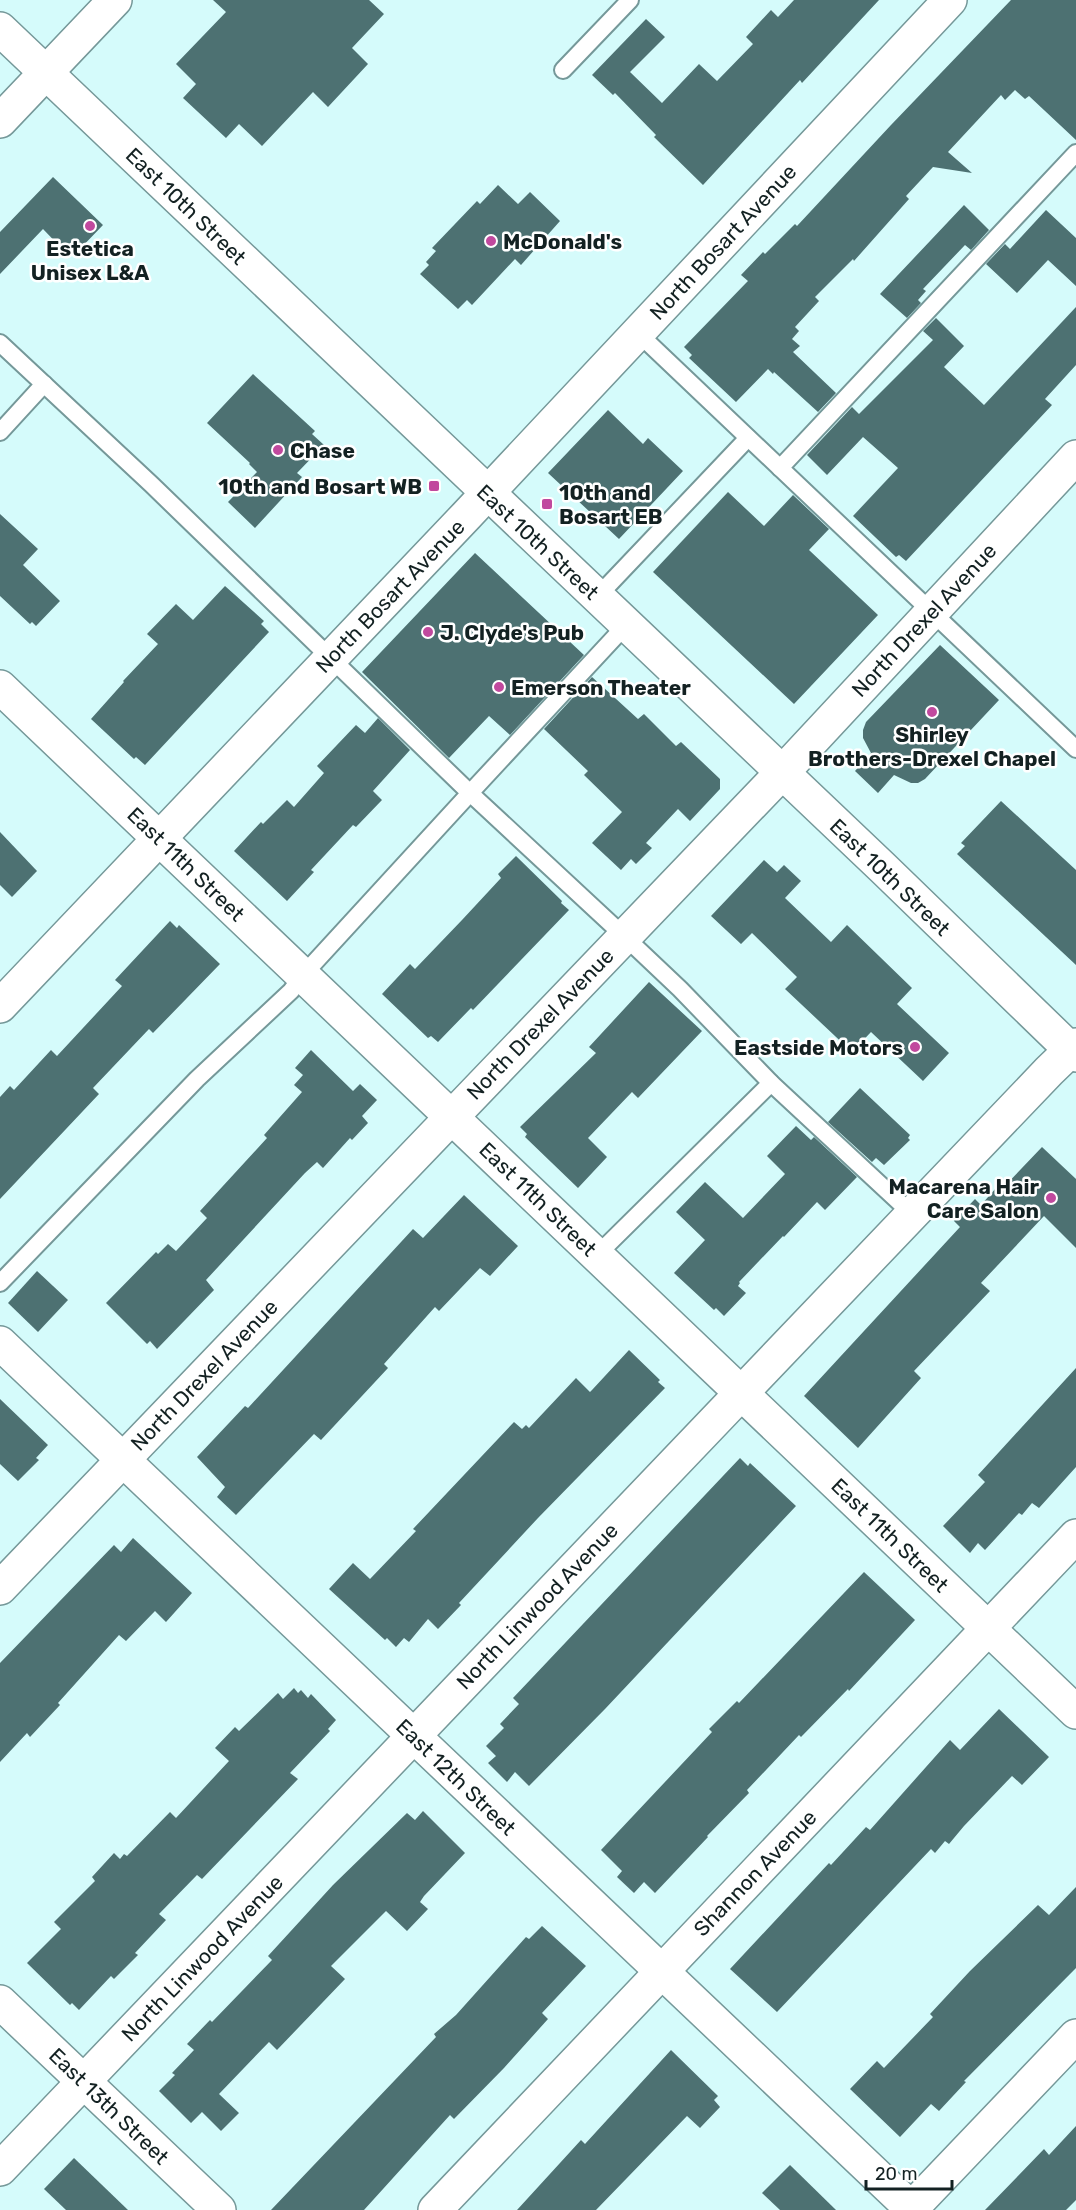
<svg xmlns="http://www.w3.org/2000/svg" width="1076" height="2210" viewBox="0 0 1076 2210" font-family="Rubik,sans-serif">
<rect width="100%" height="100%" fill="#d5fbfb"/>
<!-- building -->
<g fill="#4d7172">
<path d="M213,0H369L384,14L352,48L368,64L328,107L313,92L262,146L239,124L226,138L183,98L196,84L176,64L226,12Z"/>
<path d="M794,0H879L802,83L800,80L703,185L654,137L656,135L615,93L613,95L592,75L646,19L665,37L630,72L662,103L699,64L717,81L753,44L746,37L771,10L778,17Z"/>
<path d="M1011,0H1076V140L1029,96L1025,99L1015,90L1005,100L1001,95L948,152L972,173L933,167L906,196L909,199L854,261L853,259L815,297L819,301L795,327L799,331L792,339L800,346L793,352L836,393L818,412L774,372L773,374L768,369L736,402L689,358L692,355L684,347L746,283L748,281L741,275L763,252L765,254L795,224L797,226L891,125Z"/>
<path d="M53,177L103,225L77,252L73,249L68,255L43,229L0,274V232Z"/>
<path d="M498,185L518,204L530,192L560,221L521,265L515,259L472,305L467,300L458,309L420,274L429,265L426,262L436,251L432,248L477,201L480,204Z"/>
<path d="M964,205L989,230L971,250L965,245L923,289L926,291L918,300L921,303L907,318L880,294Z"/>
<path d="M1046,210L1076,238V286L1048,260L1017,293L986,264L1005,244L1010,249Z"/>
<path d="M1076,307V365L1045,399L1052,405L906,561L899,555L896,557L853,516L898,468L863,437L827,475L807,455L852,407L859,414L933,340L923,331L936,318L964,346L944,367L984,405Z"/>
<path d="M253,374L315,431L312,434L324,445L297,473L302,477L255,528L228,502L257,472L249,464L250,463L207,423Z"/>
<path d="M608,410L643,444L648,438L683,471L619,539L548,473Z"/>
<path d="M728,492L764,526L793,495L829,529L809,550L878,615L794,704L653,572Z"/>
<path d="M0,514L38,549L23,565L60,601L36,626L32,622L30,624L0,596Z"/>
<path d="M475,553L584,655L510,735L489,716L449,758L362,672Z"/>
<path d="M225,586L264,621L261,624L269,632L145,765L136,757L134,759L91,719L124,682L123,681L158,644L147,634L176,604L193,620Z"/>
<path d="M940,645L999,700L925,779L918,783H911L894,775L878,793L855,771L871,753L863,738V730L866,722Z"/>
<path d="M592,677L638,719L644,714L676,746L681,742L720,779V789L690,821L678,809L646,843L652,848L636,864L631,859L621,870L592,843L622,812L584,775L588,771L544,729Z"/>
<path d="M378,718L410,750L373,791L382,800L356,827L353,825L311,870L314,872L287,901L234,851L261,822L263,824L287,800L294,807L324,773L317,766L356,725L365,733Z"/>
<path d="M1001,801L1076,870V965L957,854L965,846L961,843Z"/>
<path d="M0,832L37,871L12,897L0,885Z"/>
<path d="M516,856L562,901L561,903L569,910L473,1010L471,1008L438,1042L431,1036L428,1038L382,994L410,964L415,969L462,920L501,878L498,874Z"/>
<path d="M764,860L777,872L784,865L801,881L785,898L831,942L847,925L912,988L897,1004L949,1053L923,1081L871,1032L852,1052L785,989L797,977L752,933L741,944L711,916Z"/>
<path d="M170,921L177,928L179,925L220,964L153,1033L149,1029L93,1088L99,1094L0,1199V1097L10,1086L14,1090L51,1050L57,1056L122,986L115,980Z"/>
<path d="M649,982L702,1031L638,1098L632,1092L588,1138L607,1157L578,1188L525,1137L527,1134L520,1127L596,1053L589,1047Z"/>
<path d="M311,1050L353,1091L360,1084L377,1100L362,1116L368,1123L352,1140L350,1138L323,1168L317,1162L305,1173L206,1280L214,1290L157,1349L150,1341L147,1344L106,1303L156,1252L158,1254L168,1244L176,1251L207,1218L200,1211L267,1138L264,1135L302,1092L294,1085L303,1075L295,1068Z"/>
<path d="M860,1088L910,1135L908,1138L910,1140L884,1165L876,1158L872,1162L828,1122Z"/>
<path d="M796,1126L811,1140L814,1137L857,1177L825,1210L817,1202L784,1237L783,1236L739,1282L740,1283L738,1286L746,1293L724,1316L716,1308L714,1310L674,1273L705,1240L676,1212L705,1182L743,1218L785,1174L767,1156Z"/>
<path d="M1042,1147L1076,1179V1248L1044,1216L981,1283L990,1291L914,1371L921,1378L858,1448L804,1396L960,1227L954,1221L975,1199L981,1205L996,1188L1000,1191Z"/>
<path d="M464,1195L518,1246L490,1276L480,1268L439,1311L435,1307L384,1364L388,1368L321,1440L314,1434L236,1515L217,1497L225,1487L197,1457L245,1406L248,1408L413,1229L423,1238Z"/>
<path d="M37,1271L68,1300L38,1332L8,1303Z"/>
<path d="M629,1350L660,1380L658,1382L665,1388L538,1518L459,1603L461,1605L438,1629L428,1619L409,1642L404,1638L396,1647L387,1638L385,1640L329,1589L353,1563L370,1579L416,1531L413,1529L514,1422L522,1429L526,1425L529,1428L576,1378L590,1392L592,1390Z"/>
<path d="M1076,1368V1467L1039,1508L1032,1503L1022,1515L1019,1513L985,1550L978,1543L970,1553L943,1526L985,1482L978,1475Z"/>
<path d="M0,1399L48,1445L36,1458L39,1460L18,1481L0,1464Z"/>
<path d="M740,1458L748,1466L750,1463L796,1506L605,1709L529,1786L515,1772L507,1782L488,1763L496,1756L486,1746L504,1728L500,1724L519,1704L513,1698Z"/>
<path d="M133,1538L192,1593L166,1622L155,1611L126,1641L119,1635L58,1703L60,1705L30,1737L27,1733L0,1762V1663L114,1545L121,1552Z"/>
<path d="M864,1572L915,1620L849,1691L848,1689L801,1737L799,1735L747,1790L749,1793L707,1836L708,1837L655,1893L644,1882L634,1893L617,1877L622,1871L601,1850L712,1732L709,1729L737,1701L739,1703Z"/>
<path d="M294,1688L298,1693L301,1690L308,1698L311,1694L336,1720L328,1729L330,1731L290,1773L298,1779L202,1879L197,1875L159,1914L166,1920L135,1953L138,1955L114,1979L111,1976L79,2010L72,2003L70,2005L27,1963L61,1929L54,1922L95,1881L92,1877L114,1853L120,1859L124,1854L127,1856L170,1812L176,1818L229,1761L215,1748L235,1727L239,1731L278,1693L283,1699Z"/>
<path d="M999,1709L1049,1757L1022,1785L1012,1776L964,1826L949,1844L945,1841L935,1853L931,1849L777,2012L730,1969L829,1863L831,1865L866,1827L870,1830L950,1740L960,1750Z"/>
<path d="M423,1811L465,1853L424,1896L420,1902L428,1909L407,1931L386,1911L331,1966L345,1979L277,2050L269,2042L219,2094L239,2113L221,2131L202,2112L191,2123L159,2091L175,2075L172,2073L194,2050L187,2044L210,2020L212,2022L272,1960L268,1956L333,1885L407,1813L415,1820Z"/>
<path d="M1076,1887V1968L964,2081L966,2082L939,2111L931,2104L900,2137L850,2089L877,2061L884,2068L933,2017L930,2014L970,1971L1038,1905L1049,1915Z"/>
<path d="M542,1926L586,1966L542,2013L548,2019L504,2068L454,2119L450,2115L364,2210H271L436,2037L434,2034L456,2015L526,1937L529,1939Z"/>
<path d="M671,2050L718,2096L714,2100L720,2107L700,2128L687,2116L596,2210H517L581,2140L585,2144Z"/>
<path d="M1076,2126V2200L1066,2210H985L1044,2149L1049,2155Z"/>
<path d="M74,2158L128,2210H66L44,2189Z"/>
<path d="M790,2165L836,2210H780L762,2193Z"/>
</g>
<g fill="none" stroke-linecap="round" stroke-linejoin="round">
<defs>
<g id="service">
<path d="M563,70L630,0"/>
<path d="M638,333L1076,749"/>
<path d="M0,343L151,484L470,793L303,975L291,991L197,1079L0,1283"/>
<path d="M0,432L44,384"/>
<path d="M780,468L1076,153"/>
<path d="M597,597L748,438"/>
<path d="M626,625L470,793L624,936L680,989L771,1083L912,1214"/>
<path d="M597,1255L771,1083"/>
</g>
<g id="minor">
<path d="M0,121L115,0"/>
<path d="M0,687L1076,1712"/>
<path d="M0,1343L913,2210"/>
<path d="M0,1588L794,760L1076,457"/>
<path d="M0,2002L219,2210"/>
<path d="M0,2169L1049,1071L1076,1045"/>
<path d="M435,2210L1076,1536"/>
<path d="M910,2210L1076,2036"/>
</g>
<path id="tertiary" d="M0,1006L466,516L950,0"/>
<path id="secondary" d="M0,29L883,868L1076,1055"/>
</defs>
<!-- service casing -->
<use href="#service" stroke="#759899" stroke-width="20"/>
<!-- minor casing -->
<use href="#minor" stroke="#759899" stroke-width="36"/>
<!-- tertiary casing -->
<use href="#tertiary" stroke="#759899" stroke-width="36"/>
<!-- secondary casing -->
<use href="#secondary" stroke="#759899" stroke-width="36"/>
<!-- service -->
<use href="#service" stroke="#fff" stroke-width="16"/>
<!-- minor -->
<use href="#minor" stroke="#fff" stroke-width="33"/>
<!-- tertiary -->
<use href="#tertiary" stroke="#fff" stroke-width="33"/>
<!-- secondary -->
<use href="#secondary" stroke="#fff" stroke-width="33"/>
</g>
<!-- markers -->
<g fill="#c1499e" stroke="#fff" stroke-width="2">
<circle cx="90" cy="226" r="6"/>
<circle cx="491" cy="241" r="6"/>
<circle cx="278" cy="450" r="6"/>
<rect x="428" y="480" width="12" height="12" rx="3"/>
<rect x="541" y="498" width="12" height="12" rx="3"/>
<circle cx="428" cy="632" r="6"/>
<circle cx="499" cy="687" r="6"/>
<circle cx="932" cy="712" r="6"/>
<circle cx="915" cy="1047" r="6"/>
<circle cx="1051" cy="1198" r="6"/>
</g>
<g text-anchor="middle" dominant-baseline="central" stroke-width="5" stroke-linejoin="round" paint-order="stroke">
<!-- street labels -->
<g font-size="21" fill="#132122" stroke="#fff">
<text transform="translate(186 206) rotate(44)">East 10th Street</text>
<text transform="translate(723 242) rotate(-47)">North Bosart Avenue</text>
<text transform="translate(538 542) rotate(43)">East 10th Street</text>
<text transform="translate(390 596) rotate(-46)">North Bosart Avenue</text>
<text transform="translate(924 620) rotate(-47)">North Drexel Avenue</text>
<text transform="translate(186 864) rotate(44)">East 11th Street</text>
<text transform="translate(890 877) rotate(44)">East 10th Street</text>
<text transform="translate(540 1024) rotate(-46)">North Drexel Avenue</text>
<text transform="translate(538 1199) rotate(44)">East 11th Street</text>
<text transform="translate(204 1375) rotate(-46)">North Drexel Avenue</text>
<text transform="translate(890 1535) rotate(44)">East 11th Street</text>
<text transform="translate(537 1606) rotate(-46)">North Linwood Avenue</text>
<text transform="translate(456 1777) rotate(44)">East 12th Street</text>
<text transform="translate(755 1873) rotate(-46)">Shannon Avenue</text>
<text transform="translate(202 1958) rotate(-46)">North Linwood Avenue</text>
<text transform="translate(109 2106) rotate(44)">East 13th Street</text>
</g>
<!-- poi labels -->
<g font-size="21" font-weight="bold" fill="#132122" stroke="#fff" text-anchor="start">
<text x="503" y="241">McDonald's</text>
<text x="90" y="248" text-anchor="middle">Estetica<tspan x="90" dy="24">Unisex L&amp;A</tspan></text>
<text x="290" y="450">Chase</text>
<text x="422" y="486" text-anchor="end">10th and Bosart WB</text>
<text x="559" y="492">10th and<tspan x="559" dy="24">Bosart EB</tspan></text>
<text x="440" y="632">J. Clyde's Pub</text>
<text x="511" y="687">Emerson Theater</text>
<text x="932" y="734" text-anchor="middle">Shirley<tspan x="932" dy="24">Brothers-Drexel Chapel</tspan></text>
<text x="903" y="1047" text-anchor="end">Eastside Motors</text>
<text x="1039" y="1186" text-anchor="end">Macarena Hair<tspan x="1039" dy="24">Care Salon</tspan></text>
</g>
</g>
<!-- scale -->
<path d="M866 2180v9h86v-9" fill="none" stroke="#132122" stroke-width="3"/>
<text x="875" y="2180" font-size="18" fill="#132122" stroke="#ffffff" stroke-width="4.5" paint-order="stroke">20 m</text>
</svg>
